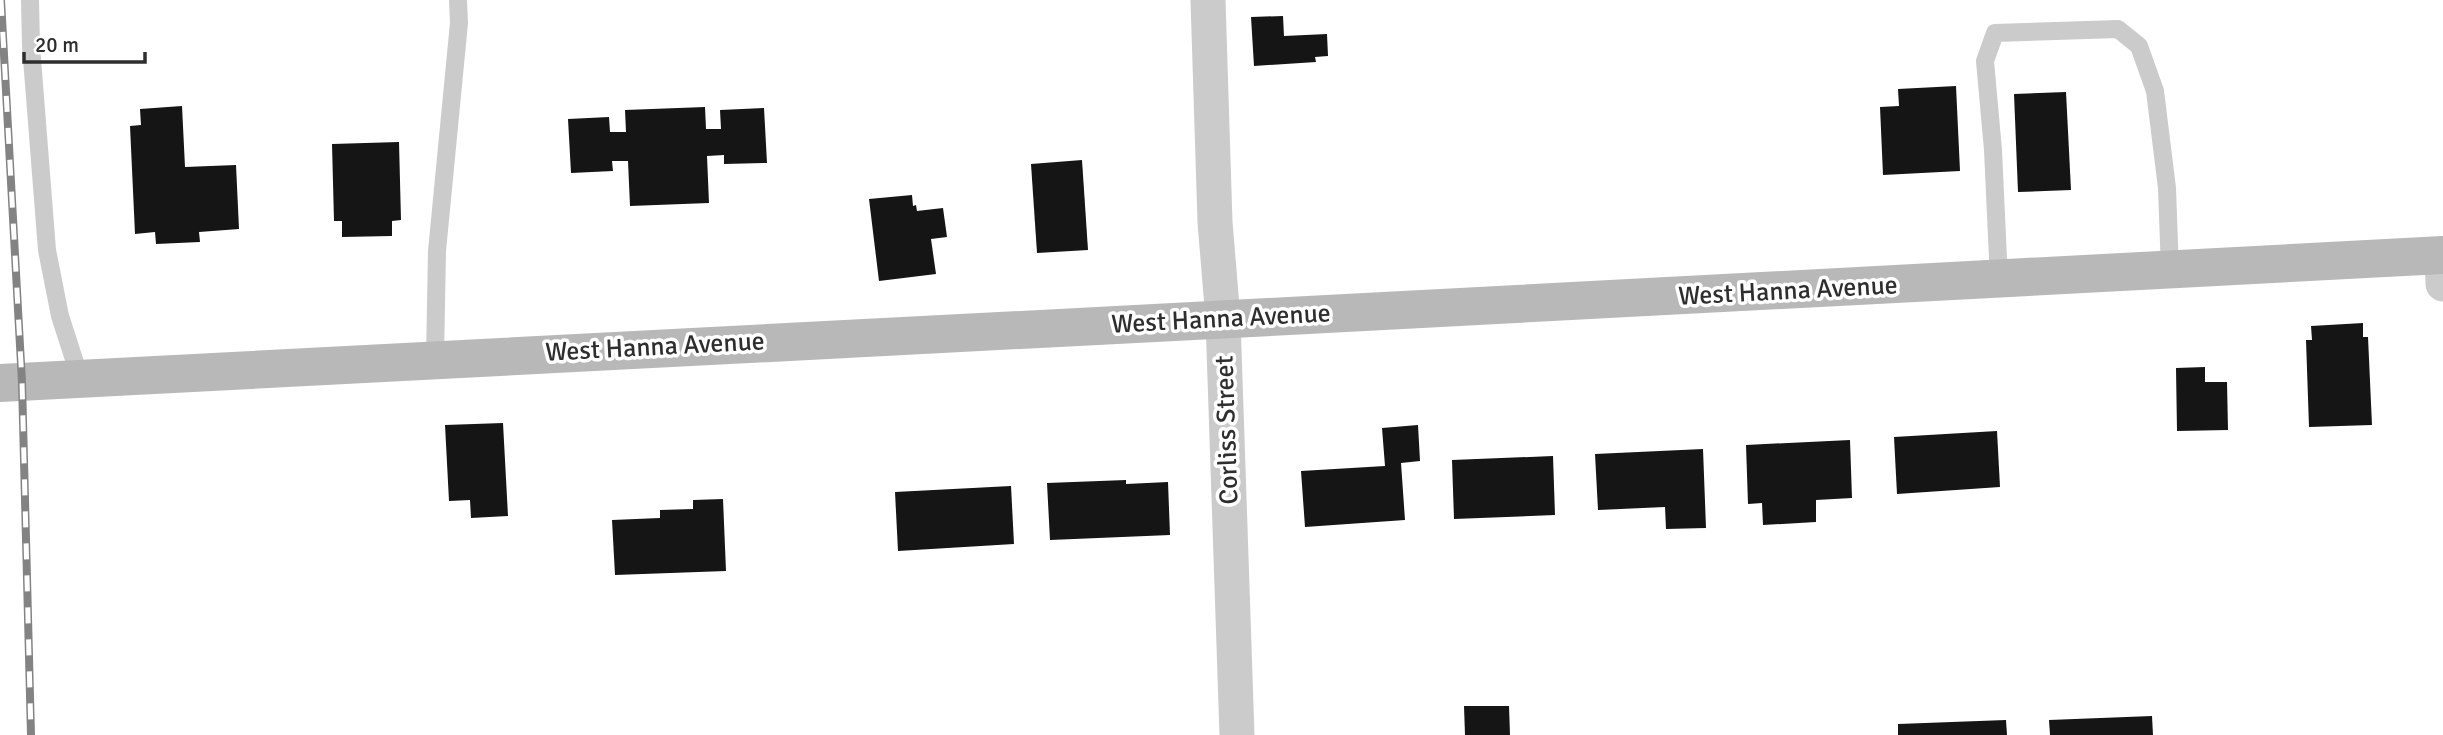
<svg xmlns="http://www.w3.org/2000/svg" width="2443" height="735" viewBox="0 0 2443 735" font-family="Signika,sans-serif">
<rect width="100%" height="100%" fill="#fff"/>
<!-- building -->
<g fill="#151515">
<path d="M1283,16L1284,36L1327,34L1328,56L1315,57L1316,62L1254,66L1251,17Z"/>
<path d="M1956,86L1960,171L1883,175L1880,107L1899,106L1898,89Z"/>
<path d="M2066,92L2071,190L2018,192L2014,94Z"/>
<path d="M182,106L185,167L236,165L239,229L199,232L200,242L156,244L155,232L135,234L130,126L141,125L140,109Z"/>
<path d="M705,107L706,129H721L720,110L764,108L767,163L724,164V155L707,156L709,203L630,206L628,161H612L613,171L571,173L568,119L609,117L610,132H626L625,110Z"/>
<path d="M399,142L401,220L392,221V236L342,237V221H334L332,144Z"/>
<path d="M1082,160L1088,250L1037,253L1031,164Z"/>
<path d="M912,195L913,206L916,205L917,211L943,208L947,237L931,239L936,274L879,281L869,199Z"/>
<path d="M2363,323V337H2368L2372,425L2309,427L2306,340H2312L2311,326Z"/>
<path d="M2205,367V382H2227L2228,430L2177,431L2176,368Z"/>
<path d="M503,423L508,516L471,518L470,500L449,501L445,425Z"/>
<path d="M1418,425L1420,461L1401,463L1405,520L1305,527L1301,471L1385,466L1382,428Z"/>
<path d="M1997,431L2000,487L1897,494L1894,437Z"/>
<path d="M1850,440L1852,498L1816,500V522L1763,525L1762,503L1748,504L1746,445Z"/>
<path d="M1703,449L1706,528L1666,529L1665,507L1598,510L1595,454Z"/>
<path d="M1553,456L1555,515L1454,519L1452,460Z"/>
<path d="M1126,480V484L1168,482L1170,535L1050,540L1047,483Z"/>
<path d="M1011,486L1014,544L898,551L895,492Z"/>
<path d="M723,499L726,571L615,575L612,520L660,518V510L693,509V500Z"/>
<path d="M1464,706H1509L1510,735H1465Z"/>
<path d="M2152,716L2153,735H2050L2049,720Z"/>
<path d="M2006,720L2007,735H1898V724Z"/>
</g>
<g fill="none" stroke-linecap="round" stroke-linejoin="round">
<!-- lane -->
<g stroke="#cbcbcb" stroke-width="18">
<path d="M30,0L31,46L47,250L60,316L80,378"/>
<path d="M1999,280L1993,150L1985,61L1995,33L2118,29L2139,46L2155,91L2167,188L2170,271"/>
<path d="M435,359L437,251L459,23L458,0"/>
</g>
<!-- street -->
<g stroke="#cbcbcb" stroke-width="35">
<path d="M1208,0L1215,222L1223,319L1237,735"/>
<path d="M2442,255L2443,284"/>
</g>
<!-- secondary -->
<path stroke="#b8b8b8" stroke-width="38" d="M0,383C814,337 1629,302 2443,255"/>
<defs>
<path id="rail" d="M1,0L22,382L31,735"/>
</defs>
<!-- rail casing -->
<use href="#rail" stroke="#838383" stroke-width="8"/>
<!-- rail -->
<use href="#rail" stroke="#fff" stroke-width="5" stroke-dasharray="16" stroke-linecap="butt"/>
</g>
<g text-anchor="middle" dominant-baseline="central" stroke-width="7" stroke-linejoin="round" paint-order="stroke">
<!-- street labels -->
<g font-size="26" fill="#2e2e2e" stroke="#fff">
<text transform="translate(1788 291) rotate(-3)">West Hanna Avenue</text>
<text transform="translate(1221 319) rotate(-3)">West Hanna Avenue</text>
<text transform="translate(655 347) rotate(-3)">West Hanna Avenue</text>
<text transform="translate(1227 430) rotate(-92)">Corliss Street</text>
</g>
</g>
<!-- scale -->
<path d="M24 52v10h121v-10" fill="none" stroke="#2e2e2e" stroke-width="3.5"/>
<text x="35" y="52" font-size="21" fill="#2e2e2e" stroke="#ffffff" stroke-width="5" paint-order="stroke">20 m</text>
</svg>
